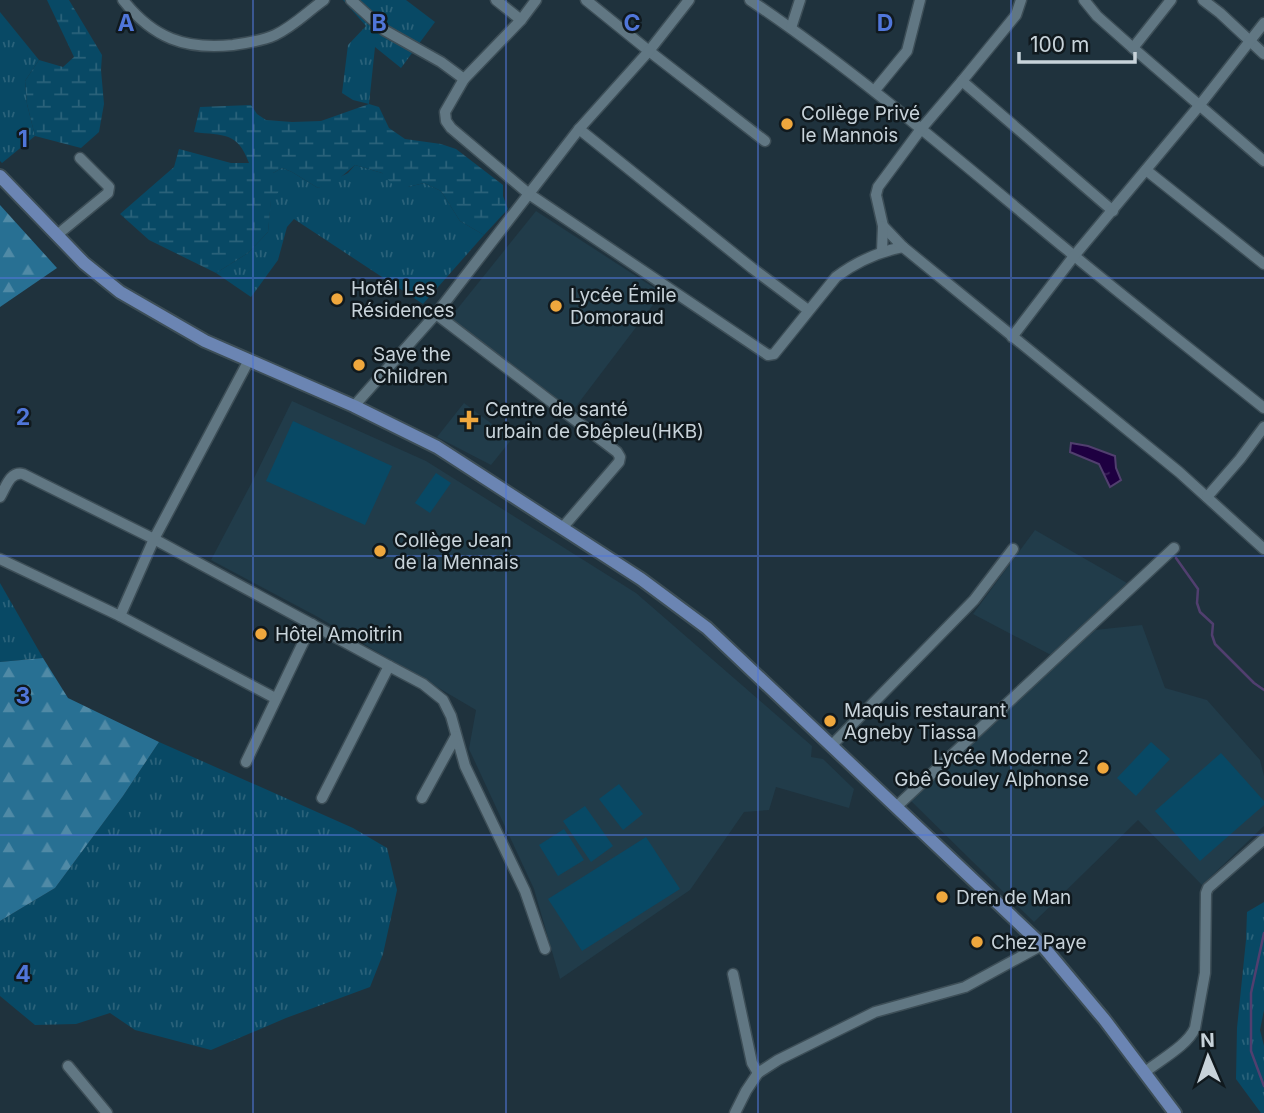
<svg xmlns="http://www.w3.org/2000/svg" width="1264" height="1113" viewBox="0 0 1264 1113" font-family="Inter,sans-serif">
<defs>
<pattern id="grass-tufts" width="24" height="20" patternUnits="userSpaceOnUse" patternTransform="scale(1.75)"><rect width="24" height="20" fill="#084965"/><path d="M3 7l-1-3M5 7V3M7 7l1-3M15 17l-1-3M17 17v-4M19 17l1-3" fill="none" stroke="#2a627a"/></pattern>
<pattern id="forest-firs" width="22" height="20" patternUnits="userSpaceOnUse" patternTransform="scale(1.75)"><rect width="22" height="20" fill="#287093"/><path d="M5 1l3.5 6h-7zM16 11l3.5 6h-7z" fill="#508aa6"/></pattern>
<pattern id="wetland-marsh" width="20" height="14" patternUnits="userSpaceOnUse" patternTransform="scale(1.75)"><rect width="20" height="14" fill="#084965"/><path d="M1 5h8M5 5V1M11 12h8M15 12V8" fill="none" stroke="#2a627a"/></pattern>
<pattern id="water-ripples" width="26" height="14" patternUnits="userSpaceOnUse" patternTransform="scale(1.75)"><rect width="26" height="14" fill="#1e0041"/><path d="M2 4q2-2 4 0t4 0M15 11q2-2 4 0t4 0" fill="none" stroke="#3d245c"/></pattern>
</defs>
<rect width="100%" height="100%" fill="#1f323d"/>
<!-- built -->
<g fill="#213c4a">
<path d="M536,211L662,293L571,413L450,318Z"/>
<path d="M292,401L426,461L636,593L812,746L811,757L823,759L854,789L849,808L776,787L769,810L744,812L690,890L560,979L534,889L469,749L476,710L318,617L211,560L251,484Z"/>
<path d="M464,403L512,439L491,465L437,437Z"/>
<path d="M1035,530L1127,583L1051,655L973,614Z"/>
<path d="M1142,625L1165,688L1207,700L1260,760L1264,776V826L1202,885L1138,820L1034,922L909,799L1095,630Z"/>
</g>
<!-- grass -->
<g fill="url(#grass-tufts)">
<path d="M343,0H406L435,22L401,68L375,47L369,104L353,100L342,93L348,45L366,26Z"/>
<path d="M0,12L39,60L25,81L27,104L35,136L2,163L0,161Z"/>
<path d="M355,165L382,173L408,187L424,183L441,191L460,221L484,235L423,304L294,219L287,227L278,260L251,297L216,273L248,253L268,232L273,173L282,168L292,172L318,188L348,173Z"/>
<path d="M0,583L43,658L0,662Z"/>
<path d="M159,742L353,828L387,848L397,890L383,954L370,987L286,1018L211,1050L135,1030L110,1013L76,1024L35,1025L0,996V921L55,888L123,796Z"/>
<path d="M1264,902V1010L1260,1030L1264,1046V1113H1261L1236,1079L1237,1028L1246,940L1247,912Z"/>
</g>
<!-- forest -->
<g fill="url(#forest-firs)">
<path d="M0,205L57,268L0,307Z"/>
<path d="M43,658L68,698L159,742L123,796L55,888L0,921V662Z"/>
</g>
<!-- wetland -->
<g fill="url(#wetland-marsh)">
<path d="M47,0H69L102,55L101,70L104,104L99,132L81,148L35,136L27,104L25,81L39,60L63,67L74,57Z"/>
<path d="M369,104L379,107L389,128L405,139L441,144L456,149L503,185V196L508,209L484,235L460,221L441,191L424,183L408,187H395L382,173L355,165L335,182L318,188L292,172L282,168L273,173L283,187L271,201L268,232L248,253L216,273L149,240L120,214L174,167L179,149L231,163H249C237,131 224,136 194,132L200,107L251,105L257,114L266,120L292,122L321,121Z"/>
</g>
<!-- pitch -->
<g fill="#084965">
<path d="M293,421L392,466L365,525L266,481Z"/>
<path d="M436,473L451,483L430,513L415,503Z"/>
<path d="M1151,742L1170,759L1136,796L1117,778Z"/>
<path d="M1221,753L1264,801V805L1200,861L1155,811Z"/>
<path d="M619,784L643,814L623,830L599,799Z"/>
<path d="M585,806L613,846L591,862L563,821Z"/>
<path d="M564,829L584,860L558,876L539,845Z"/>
<path d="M646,837L680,889L582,951L548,899Z"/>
</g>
<!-- water -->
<path fill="url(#water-ripples)" stroke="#513f6f" stroke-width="2" d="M1071,443L1088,446L1115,456L1116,468L1121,480L1110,487L1099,464L1070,452Z"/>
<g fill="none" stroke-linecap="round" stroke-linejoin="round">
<!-- stream -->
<g stroke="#513f6f" stroke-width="2.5">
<path d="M1176,558L1198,589L1197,603L1200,612L1213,624L1212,635L1215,644L1254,683L1264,690"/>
<path d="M1264,933L1251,993V1051L1264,1086"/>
</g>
<defs>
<g id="minor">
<path d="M123,0C153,38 185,50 233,45C247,43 262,41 275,35C294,26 307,12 324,0"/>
<path d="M351,0L384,30L441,62L464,79"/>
<path d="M496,0L521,20"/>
<path d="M536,0L521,20L464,79L445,112L446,121L451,128L529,194L768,355L774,354L836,277C856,262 878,252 903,247"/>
<path d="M586,0L649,51L765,141"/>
<path d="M750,0C861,75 962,163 1066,249C1131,303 1198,355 1264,408"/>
<path d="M1021,0L1016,15L962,81L921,129L878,187L876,195L883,226L903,247L1179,472L1264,549"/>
<path d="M1084,0L1097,16L1133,48L1264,161"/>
<path d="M1203,0L1220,13L1264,54"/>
<path d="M791,28L800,0"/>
<path d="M1133,48L1171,0"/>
<path d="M962,81L1113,211"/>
<path d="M875,90L907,51L920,0"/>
<path d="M579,129L752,268L808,310"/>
<path d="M1146,170L1264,264"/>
<path d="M57,235L108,193L109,187L80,158"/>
<path d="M882,251L883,226"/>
<path d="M436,314L617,452L620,457L619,462L563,527"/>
<path d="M1012,337L1074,256L1199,106L1264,23"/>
<path d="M354,406L436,314L579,129L649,51L689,0"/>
<path d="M0,497C6,487 10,471 23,474L154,539L389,666L423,684L443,700L451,716L465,766L525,891L545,949"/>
<path d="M1207,497L1240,459L1264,427"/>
<path d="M0,559L120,616L275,698"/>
<path d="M120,616L154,539L249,360"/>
<path d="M833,748L835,742L974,600L1013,549"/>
<path d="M246,762L312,624"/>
<path d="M322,798L389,666"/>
<path d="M422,798L456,736"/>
<path d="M896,807L1174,548"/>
<path d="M733,974L752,1063L758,1073"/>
<path d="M68,1066L107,1113"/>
<path d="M1145,1072C1160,1060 1188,1045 1195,1028L1205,973L1206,893L1208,888L1264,839"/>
<path d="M735,1113L746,1091L758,1073L778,1060L875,1012L965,987L1042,945"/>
</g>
<path id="major" d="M0,176L84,263L120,292L205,341L354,406L437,447L641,579L707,628L1042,945L1104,1019L1175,1113"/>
</defs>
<!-- minor casing -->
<use href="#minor" stroke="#3d4e57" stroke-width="13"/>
<!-- major casing -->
<use href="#major" stroke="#3d4e57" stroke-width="16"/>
<!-- minor -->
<use href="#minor" stroke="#617783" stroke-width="10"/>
<!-- major -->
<use href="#major" stroke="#6b85b3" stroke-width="12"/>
</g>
<!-- grid -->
<path fill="none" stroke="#5076d9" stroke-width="2" stroke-opacity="0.55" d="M253,0V1113M506,0V1113M758,0V1113M1011,0V1113M0,278H1264M0,556H1264M0,835H1264"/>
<!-- markers -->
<g fill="#efa73d" stroke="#10191e" stroke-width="2.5">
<circle cx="787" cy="124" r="7"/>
<circle cx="337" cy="299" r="7"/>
<circle cx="556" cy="306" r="7"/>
<circle cx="359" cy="365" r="7"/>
<path d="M465.5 409.5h7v7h7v7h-7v7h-7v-7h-7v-7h7z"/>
<circle cx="380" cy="551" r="7"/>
<circle cx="261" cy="634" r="7"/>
<circle cx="830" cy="721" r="7"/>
<circle cx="1103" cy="768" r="7"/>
<circle cx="942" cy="897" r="7"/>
<circle cx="977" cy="942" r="7"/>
</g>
<g text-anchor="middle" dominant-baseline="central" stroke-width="5" stroke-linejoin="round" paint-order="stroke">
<!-- poi labels -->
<g font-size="19" fill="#c8d3da" stroke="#10191e" text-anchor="start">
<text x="801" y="113">Collège Privé<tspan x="801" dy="22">le Mannois</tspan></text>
<text x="351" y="288">Hotêl Les<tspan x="351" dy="22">Résidences</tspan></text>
<text x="570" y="295">Lycée Émile<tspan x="570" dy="22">Domoraud</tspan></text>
<text x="373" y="354">Save the<tspan x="373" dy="22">Children</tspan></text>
<text x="485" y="409">Centre de santé<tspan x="485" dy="22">urbain de Gbêpleu(HKB)</tspan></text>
<text x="394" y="540">Collège Jean<tspan x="394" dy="22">de la Mennais</tspan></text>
<text x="275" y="634">Hôtel Amoitrin</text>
<text x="844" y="710">Maquis restaurant<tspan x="844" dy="22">Agneby Tiassa</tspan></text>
<text x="1089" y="757" text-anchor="end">Lycée Moderne 2<tspan x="1089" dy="22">Gbê Gouley Alphonse</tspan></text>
<text x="956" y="897">Dren de Man</text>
<text x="991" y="942">Chez Paye</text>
</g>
</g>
<g font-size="23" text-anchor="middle" font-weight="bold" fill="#5076d9" stroke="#10191e" stroke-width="5" stroke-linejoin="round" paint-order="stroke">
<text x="126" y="31">A</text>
<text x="379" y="31">B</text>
<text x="632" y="31">C</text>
<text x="885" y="31">D</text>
<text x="23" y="147">1</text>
<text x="23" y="425">2</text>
<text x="23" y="704">3</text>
<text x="23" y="982">4</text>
</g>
<!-- north arrow -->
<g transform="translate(1208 1057) rotate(358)" stroke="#10191e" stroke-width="5" paint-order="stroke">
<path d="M0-5L12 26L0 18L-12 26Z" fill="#c8d3da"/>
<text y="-10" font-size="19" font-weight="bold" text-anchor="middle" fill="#c8d3da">N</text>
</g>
<!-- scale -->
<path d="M1019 52v10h116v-10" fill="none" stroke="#c8d3da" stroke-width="3.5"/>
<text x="1030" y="52" font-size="21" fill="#c8d3da" stroke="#10191e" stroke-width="5" paint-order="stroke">100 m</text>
</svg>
